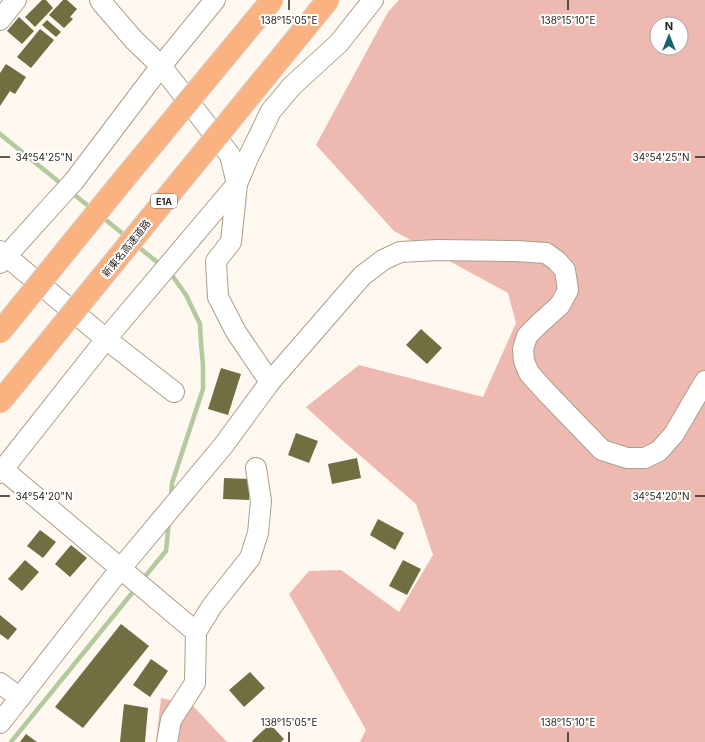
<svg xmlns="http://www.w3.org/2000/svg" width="705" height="742" viewBox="0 0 705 742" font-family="Inter,'Noto Sans JP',sans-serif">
<rect width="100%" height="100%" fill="#fef8f0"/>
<!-- forest -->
<g fill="#eeb9b0" fill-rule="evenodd">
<path d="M399,0H705V742H360L366,730L289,594L309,571L341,570L399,612L433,555L416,504L342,440L306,407L359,365L483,397L516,323L508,293L394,231L316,145L388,12ZM657,24H681V48H657Z"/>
<path d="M161,698L192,705L227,742H156Z"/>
</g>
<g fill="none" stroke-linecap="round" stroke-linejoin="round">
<!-- stream -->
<g stroke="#b3c99e" stroke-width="4.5">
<path d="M0,134L64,186"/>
<path d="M71,192L92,209"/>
<path d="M101,216L128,238"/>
<path d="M136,245L162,266"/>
<path d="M169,271L186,295L200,324L201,343L203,365V389L172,483L171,498"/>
<path d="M142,580L166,551L169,521"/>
<path d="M11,742L137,587"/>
</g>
</g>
<!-- building -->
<g fill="#716e41">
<path d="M42,0H46L53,8L35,27L25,17Z"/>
<path d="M63,0H67L77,9L70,17L73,19L64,28L49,15Z"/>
<path d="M19,17L34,31L22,44L7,31Z"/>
<path d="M47,20L61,32L56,37L42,25Z"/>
<path d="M40,29L54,40L31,68L17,57Z"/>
<path d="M6,64L26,77L15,94L10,91L0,106V73Z"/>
<path d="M421,329L442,348L427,364L406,345Z"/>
<path d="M221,368L241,374L228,415L208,409Z"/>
<path d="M296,433L318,441L309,463L288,455Z"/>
<path d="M357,458L361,478L332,484L328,464Z"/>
<path d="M224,478L250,479L249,500L223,499Z"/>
<path d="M378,519L404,533L395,550L370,535Z"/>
<path d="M40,530L56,542L43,558L27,546Z"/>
<path d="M71,545L87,558L70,577L55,564Z"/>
<path d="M25,560L39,572L22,591L8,579Z"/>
<path d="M403,560L421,569L407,595L389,586Z"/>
<path d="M0,615L17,629L8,640L0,634Z"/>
<path d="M121,624L149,646L83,728L55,707Z"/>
<path d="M151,659L168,671L150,697L133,685Z"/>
<path d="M250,672L265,688L244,707L229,690Z"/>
<path d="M124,704L148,708L145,742H120Z"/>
<path d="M270,724L284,739L281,742H253L252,741Z"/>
<path d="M26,734L37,742H20Z"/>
</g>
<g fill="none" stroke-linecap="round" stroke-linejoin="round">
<defs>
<g id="minor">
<path d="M100,0L102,3L134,40L161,66L230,155L237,184L231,242L216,261L218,297L236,332L270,382"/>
<path d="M0,20L16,0"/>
<path d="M0,251L106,339L174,392"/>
<path d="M0,263L74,181L161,66L215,0"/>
<path d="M0,467L196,632"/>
<path d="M0,473L106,339L237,184L248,158L271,111L292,86L339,43L373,0"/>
<path d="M0,683L20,698"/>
<path d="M0,723L121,568L223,446L270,382L362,276L383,260L400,252L438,250L516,251L546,253L557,261L565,270L568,290L560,305L539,324L527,336L523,349L524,361L529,373L546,392L602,450L627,458H645L659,451L674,434L705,381"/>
<path d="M167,742L171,720L195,683L196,632L212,606L250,558L258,533L261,501L256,468"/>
</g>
</defs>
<!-- minor casing -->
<use href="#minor" stroke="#ac9f8a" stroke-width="22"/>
<!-- minor -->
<use href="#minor" stroke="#fff" stroke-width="20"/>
<defs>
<g id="highway-bridge">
<path d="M0,332L124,179L272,0"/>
<path d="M0,402L328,0"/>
</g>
</defs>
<!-- highway-bridge casing -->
<use href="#highway-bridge" stroke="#d5d4d2" stroke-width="24" stroke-linecap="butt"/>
<!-- highway-bridge -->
<use href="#highway-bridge" stroke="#fab281" stroke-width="22"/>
</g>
<!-- ticks -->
<path fill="none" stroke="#2b261d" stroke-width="1.5" d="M289,0V10M568,0V10M0,157H10M695,157H705M0,496H10M695,496H705M289,732V742M568,732V742"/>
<g text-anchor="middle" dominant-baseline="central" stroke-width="4" stroke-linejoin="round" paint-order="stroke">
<!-- shield labels -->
<rect fill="#fff" stroke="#6b6761" stroke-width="1" x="151" y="194" width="26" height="14" rx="3"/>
<g font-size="9" font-weight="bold" fill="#2b261d">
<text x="164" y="201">E1A</text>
</g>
<!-- street labels -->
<g font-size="10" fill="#2b261d" stroke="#fff">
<text transform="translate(126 248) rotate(-51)">新東名高速道路</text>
</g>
</g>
<g font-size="10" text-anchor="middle" fill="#2b261d" stroke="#fff" stroke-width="4" stroke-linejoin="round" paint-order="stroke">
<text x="289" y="24">138°15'05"E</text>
<text x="568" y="24">138°15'10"E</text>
<text x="44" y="161">34°54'25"N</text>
<text x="661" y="161">34°54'25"N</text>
<text x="44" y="500">34°54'20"N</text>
<text x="661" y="500">34°54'20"N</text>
<text x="289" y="726">138°15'05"E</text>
<text x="568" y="726">138°15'10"E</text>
</g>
<!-- north arrow -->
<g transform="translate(669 36)"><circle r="19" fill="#ffffff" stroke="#aaa8a5"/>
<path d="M0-3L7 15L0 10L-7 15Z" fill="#15636b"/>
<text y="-6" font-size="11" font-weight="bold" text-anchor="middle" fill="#2b261d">N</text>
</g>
</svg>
